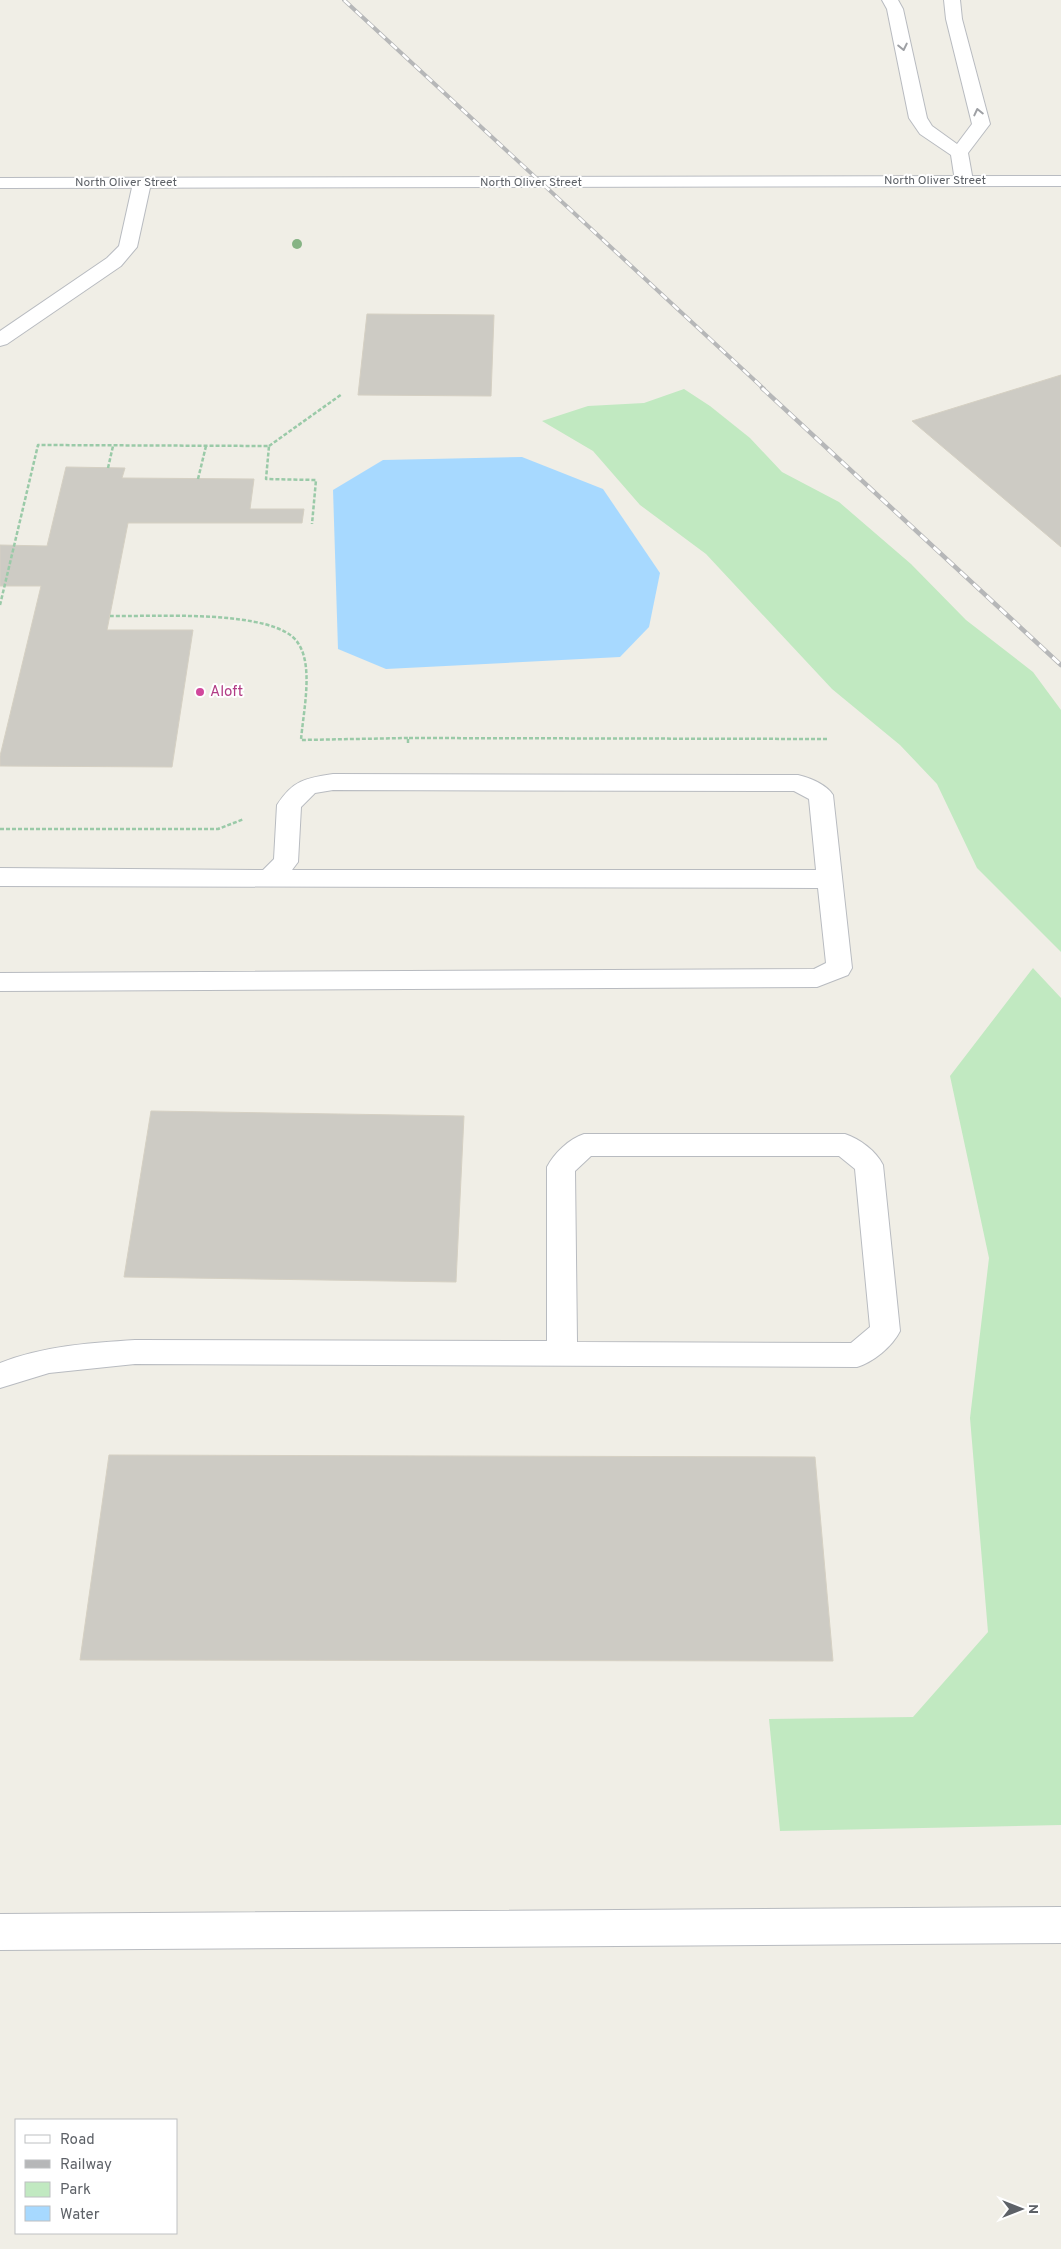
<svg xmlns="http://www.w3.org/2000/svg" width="1061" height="2249" viewBox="0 0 1061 2249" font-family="Overpass,sans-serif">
<rect width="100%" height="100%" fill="#f0eee6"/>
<!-- green -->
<g fill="#c1e9c1">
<path d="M684,389L710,406L750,438L782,472L839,502L911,564L966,620L1033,672L1061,710V952L977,868L937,784L900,745L832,689L706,554L640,505L593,451L542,421L588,406L644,403Z"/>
<path d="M1033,968L1061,998V1825L780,1831L769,1719L913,1717L988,1632L970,1418L989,1258L950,1076Z"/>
</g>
<!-- water -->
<path fill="#a7d9ff" d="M522,457L603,489L660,573L649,627L620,657L386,669L338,649L333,490L383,460Z"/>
<!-- building -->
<g fill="#cdcbc4" stroke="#d5d0c3">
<path d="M367,314L494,315L491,396L358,395Z"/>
<path d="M1061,375V547L912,421Z"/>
<path d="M66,467L125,468L122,478L254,479L250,509H304L302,523H128L107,630H193L172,767L0,766V756L41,586H0V545L47,546Z"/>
<path d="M151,1111L464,1116L456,1282L124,1277Z"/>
<path d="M109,1455L815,1457L833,1661L80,1660Z"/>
</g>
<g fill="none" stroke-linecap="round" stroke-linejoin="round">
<defs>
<g id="lane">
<path d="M882,0H898L903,9L927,118L932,126L957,144L972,124L946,19L944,0H960L962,19L990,124L968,153L973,181L970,185H958L955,181L951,155L920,134L909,118L887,9Z"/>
<path d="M142,178L148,179L151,183L137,247L121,266L7,344L0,346V331L107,258L119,246L133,183L136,179Z"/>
<path d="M333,774L798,775C810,778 826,784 833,795L852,968L848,975L817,987L0,991V973L814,969L826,963L818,888L0,886V868L263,870L274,859L277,805C293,780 306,778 333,774ZM333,790L794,791L809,799L816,870H292L298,862L301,807L315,793Z"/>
<path d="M584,1134H845C860,1139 876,1151 883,1165L900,1331C892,1347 873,1362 857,1367L135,1364L49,1373L0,1388V1363C43,1346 89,1343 135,1340L547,1341V1167C554,1153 569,1139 584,1134ZM591,1156H839L855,1169L870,1327L851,1343L577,1342L575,1171Z"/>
<path d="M1061,1907V1943L0,1950V1914Z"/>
</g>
<path id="secondary" d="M1061,176V186L0,188V178Z"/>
</defs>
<!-- lane casing -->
<use href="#lane" stroke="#b8bbc0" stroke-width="2"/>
<!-- secondary casing -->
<use href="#secondary" stroke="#b9bcc2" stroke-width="2"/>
<!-- path -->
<g stroke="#9acaa8" stroke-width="2.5" stroke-dasharray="4 2" stroke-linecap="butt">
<path d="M269,446L342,394"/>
<path d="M108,468L113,446"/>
<path d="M198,479L206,446"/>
<path d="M0,605L38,445L269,446L266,479L316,480L312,524"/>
<path d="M110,616C149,617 276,608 298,643C314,666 303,713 301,740L408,738"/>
<path d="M408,743V738L828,739"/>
<path d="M0,829H218L244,819"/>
</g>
<!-- lane -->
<use href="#lane" fill="#fff" fill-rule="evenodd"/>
<!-- secondary -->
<use href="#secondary" fill="#fff" fill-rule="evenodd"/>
<defs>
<path id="rail-far1" d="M344,0L764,389"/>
<path id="rail" d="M762,388L1061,665"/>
</defs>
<!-- rail-far1 casing -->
<use href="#rail-far1" stroke="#b6b7b8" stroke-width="4"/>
<!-- rail casing -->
<use href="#rail" stroke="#b6b7b8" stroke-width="4.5"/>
<!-- rail-far1 -->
<use href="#rail-far1" stroke="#fff" stroke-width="2.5" stroke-dasharray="8" stroke-linecap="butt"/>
<!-- rail -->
<use href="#rail" stroke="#fff" stroke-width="3" stroke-dasharray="9" stroke-linecap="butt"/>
</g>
<!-- trees -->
<circle fill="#86b384" cx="297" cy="244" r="5"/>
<!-- one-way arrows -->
<defs><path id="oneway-chevron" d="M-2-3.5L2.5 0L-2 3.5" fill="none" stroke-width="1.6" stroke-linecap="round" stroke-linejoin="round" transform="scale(1.25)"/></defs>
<g stroke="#9ea0a4">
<use href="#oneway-chevron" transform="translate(903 47) rotate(78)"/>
<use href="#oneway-chevron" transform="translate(978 112) rotate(-103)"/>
</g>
<!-- markers -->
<circle fill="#d1479c" stroke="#fff" stroke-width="2" cx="200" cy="692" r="5"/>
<g text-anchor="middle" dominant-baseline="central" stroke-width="4" stroke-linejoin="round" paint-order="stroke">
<!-- far-street labels -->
<g font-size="12" fill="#5d6167" stroke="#fff">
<text x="935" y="181">North Oliver Street</text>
<text x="126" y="183">North Oliver Street</text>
<text x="531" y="183">North Oliver Street</text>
</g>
<!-- hotel labels -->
<g font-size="15" fill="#b23c85" stroke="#fff" text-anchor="start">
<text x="210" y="692">Aloft</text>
</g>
</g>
<!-- legend -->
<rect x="15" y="2119" width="162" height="115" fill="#ffffff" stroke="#bec0c2"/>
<rect x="25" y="2135" width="25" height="8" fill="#ffffff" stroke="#bec0c2"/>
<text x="60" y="2144" font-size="15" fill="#5d6167">Road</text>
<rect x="25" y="2160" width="25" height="8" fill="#b6b7b8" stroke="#bec0c2"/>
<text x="60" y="2169" font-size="15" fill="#5d6167">Railway</text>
<rect x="25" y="2182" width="25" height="15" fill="#c1e9c1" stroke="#bec0c2"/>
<text x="60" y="2194" font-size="15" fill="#5d6167">Park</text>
<rect x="25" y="2206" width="25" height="15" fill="#a7d9ff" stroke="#bec0c2"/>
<text x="60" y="2219" font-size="15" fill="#5d6167">Water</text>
<!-- north arrow -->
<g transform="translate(1021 2209) rotate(90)" stroke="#ffffff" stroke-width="4" paint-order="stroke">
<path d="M0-4L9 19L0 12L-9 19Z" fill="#5d6167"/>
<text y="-8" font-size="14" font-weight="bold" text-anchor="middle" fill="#5d6167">N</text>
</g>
</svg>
